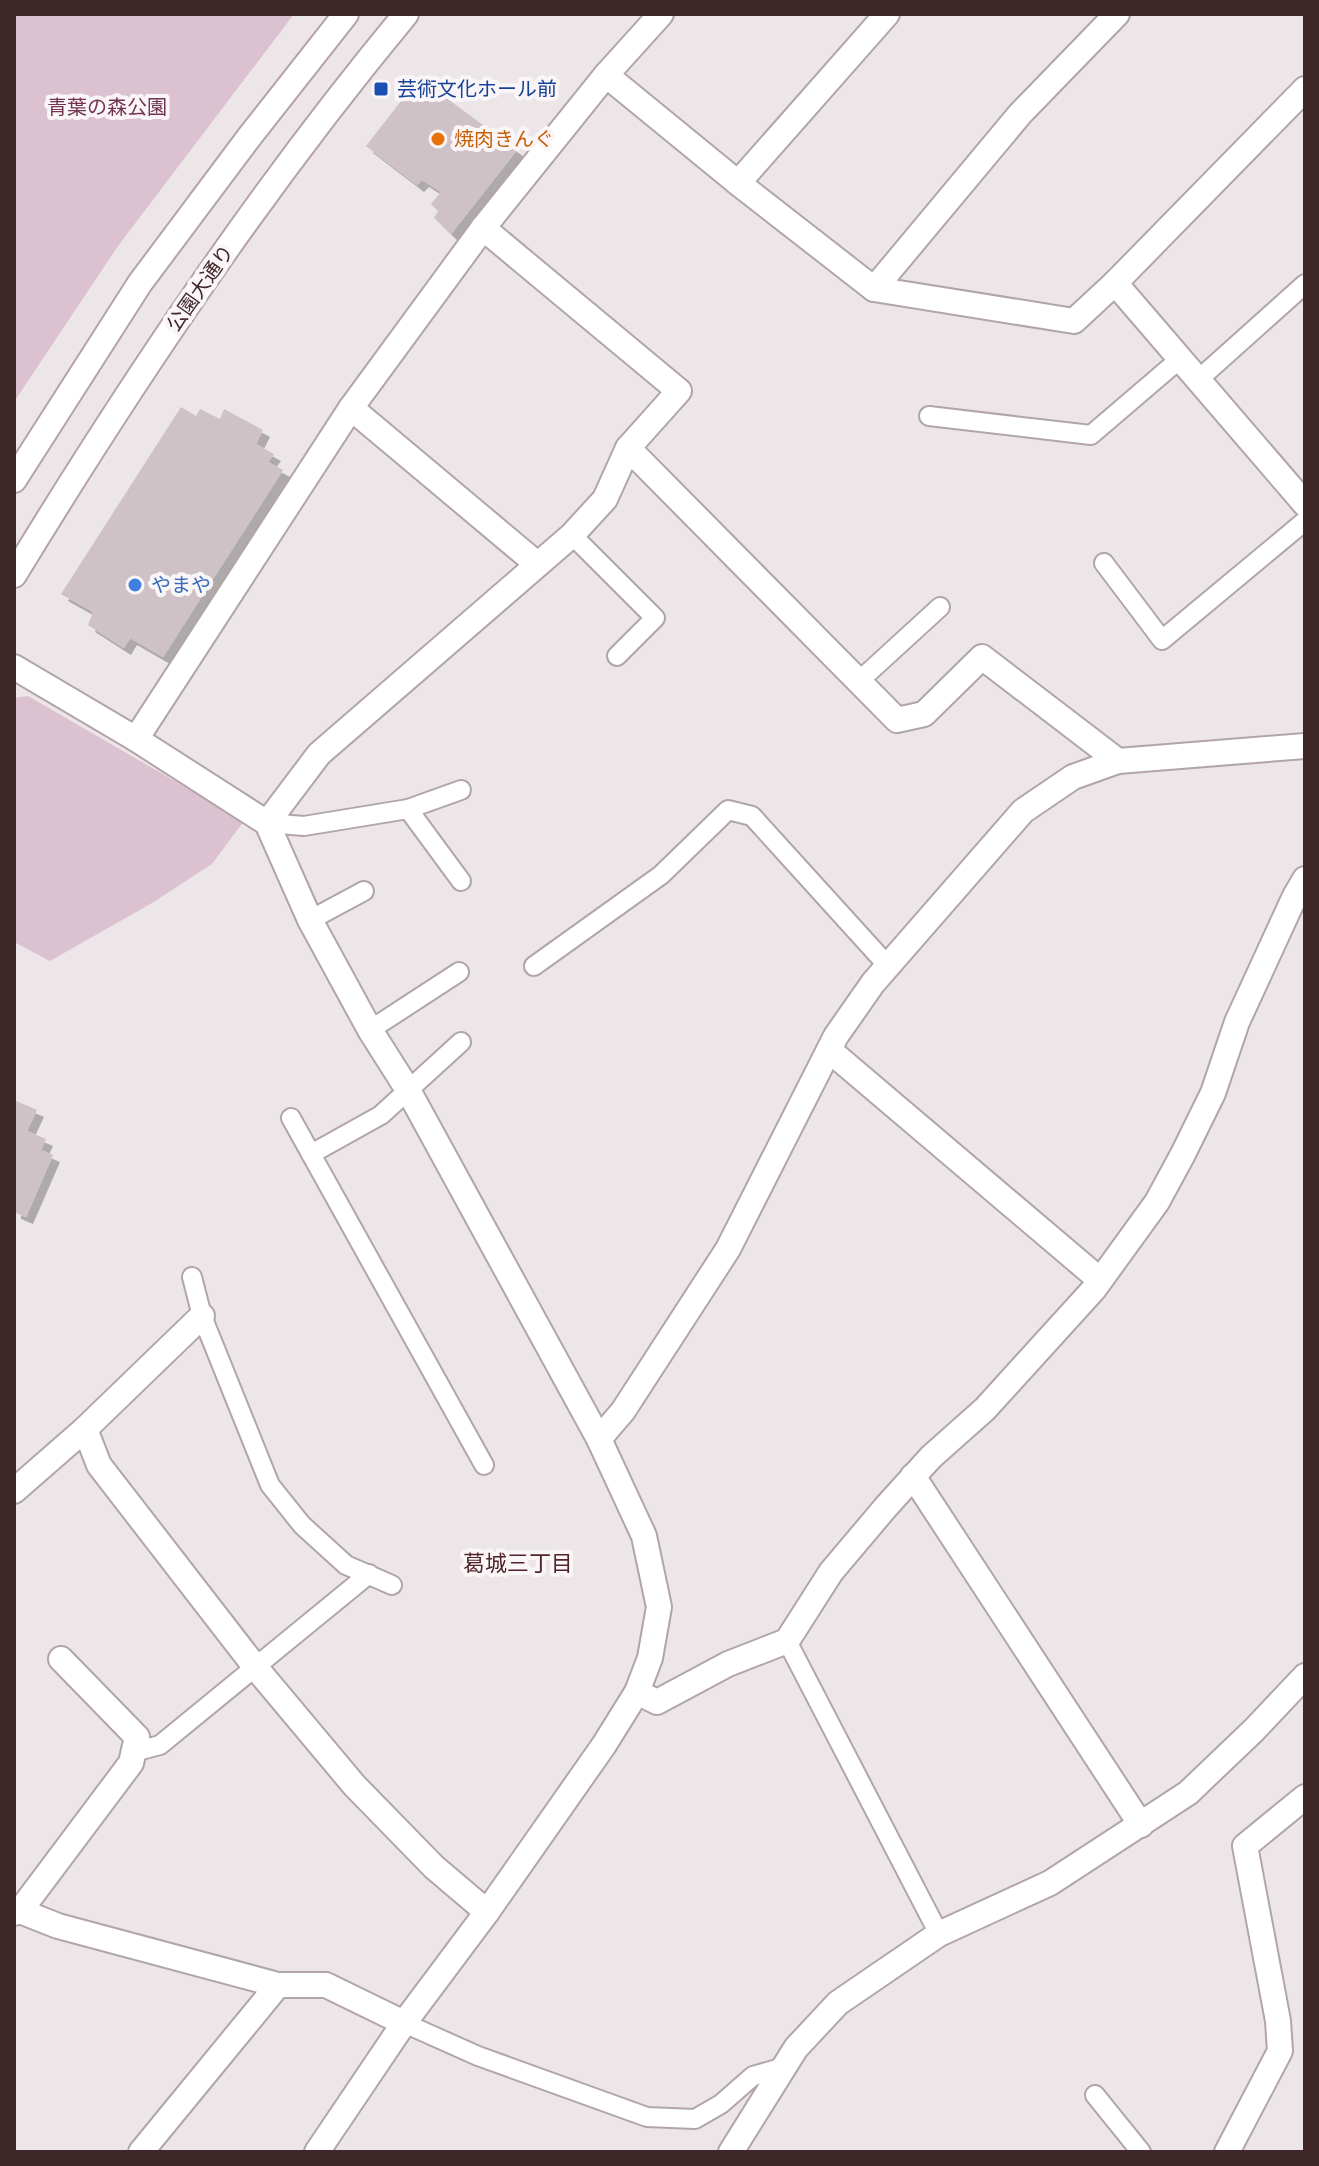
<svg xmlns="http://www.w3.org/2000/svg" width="1319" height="2166" viewBox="0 0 1319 2166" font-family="'PT Sans','Noto Sans JP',sans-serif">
<defs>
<filter id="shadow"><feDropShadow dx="7" dy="7" stdDeviation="0" flood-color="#0004"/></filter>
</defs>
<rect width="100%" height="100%" fill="#ede6e8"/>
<!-- green -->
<g fill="#dcc1d1">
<path d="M14,14H294L118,246L14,402Z"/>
<path d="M28,696L244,821L212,864L152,903L50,961L14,942V698Z"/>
</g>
<!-- building -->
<g fill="#cec2c6" filter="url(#shadow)">
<path d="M419,78L517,150L451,234L434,218L438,211L431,204L441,192L422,180L417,185L366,146Z"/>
<path d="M181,407L196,416L200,409L220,419L224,409L263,430L256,444L274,454L268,462L283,470L163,657L130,638L124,648L88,625L93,612L61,594Z"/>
<path d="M14,1100L37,1110L27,1131L46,1139L41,1150L53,1155L26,1217L14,1212Z"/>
</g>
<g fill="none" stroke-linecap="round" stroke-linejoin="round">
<defs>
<g id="lane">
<path d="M1199,379L1305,284"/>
<path d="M929,416L1091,435L1181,358"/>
<path d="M572,535L655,618L617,656"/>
<path d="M1104,563L1162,640L1305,521"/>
<path d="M858,682L940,607"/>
<path d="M408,809L461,881"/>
<path d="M267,823L304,826L408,809L461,790"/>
<path d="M310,920L364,891"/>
<path d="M534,966L661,875L728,810L752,816L888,966"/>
<path d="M370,1030L459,972"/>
<path d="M291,1118L484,1465"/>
<path d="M311,1154L381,1115L461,1042"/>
<path d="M192,1277L202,1316L270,1485L302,1525L346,1565L392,1585"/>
<path d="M787,1641L939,1934"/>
<path d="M134,1752L160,1745L369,1574"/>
<path d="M404,2023L478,2056L647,2117L695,2119L721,2104L753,2076L784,2067"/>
<path d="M1095,2095L1141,2152"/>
</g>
<g id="street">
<path d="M606,75L738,183L874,289L1074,321L1115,283L1305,89"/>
<path d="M738,183L887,14"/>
<path d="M1115,283L1305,504"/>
<path d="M874,289L1020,114L1117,14"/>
<path d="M351,408L537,564"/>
<path d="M628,448L897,720L924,714L982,657L1118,761"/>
<path d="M14,667L136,739L267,823L310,920L370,1030L408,1090L599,1439L644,1536L659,1607L650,1658L637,1692L604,1745L487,1912L404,2023L317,2152"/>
<path d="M136,739L351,408L483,228L606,75L661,14"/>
<path d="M267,823L319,754L572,535L605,499L628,448L679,391L483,228"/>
<path d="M829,1050L1100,1280"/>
<path d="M85,1429L99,1465L256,1668L354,1785L434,1867L487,1912"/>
<path d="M599,1439L623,1411L728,1249L836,1036L873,983L1023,811L1073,777L1118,761L1305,746"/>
<path d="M913,1476L1141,1825"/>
<path d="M14,1491L85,1429L202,1316"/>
<path d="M637,1692L657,1702L728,1664L787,1641L831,1572L885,1508L931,1457L985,1409L1094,1289L1157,1202L1183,1154L1213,1093L1237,1022L1295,896L1305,879"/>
<path d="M20,1911L58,1926L278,1985H326L404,2023"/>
<path d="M14,1913L20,1911L131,1763L137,1737L61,1659"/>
<path d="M141,2152L278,1985"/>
<path d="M731,2152L796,2048L838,2003L939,1934L1050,1883L1188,1793L1254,1730L1305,1676"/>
<path d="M1227,2152L1280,2051L1278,2021L1245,1846L1305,1797"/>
</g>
<g id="secondary">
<path d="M14,480L140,283L250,136L346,14"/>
<path d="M14,575C133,380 260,190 406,14"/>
</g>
</defs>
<!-- lane casing -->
<use href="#lane" stroke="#b2a5a7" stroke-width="22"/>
<!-- street casing -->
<use href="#street" stroke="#b2a5a7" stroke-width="28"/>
<!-- secondary casing -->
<use href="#secondary" stroke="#b5a2a6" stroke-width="28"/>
<!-- lane -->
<use href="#lane" stroke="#fff" stroke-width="18"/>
<!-- street -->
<use href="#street" stroke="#fff" stroke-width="24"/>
<!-- secondary -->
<use href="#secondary" stroke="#fff" stroke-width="24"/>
</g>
<!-- markers -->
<rect fill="#1a4fb4" stroke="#faf6f8" stroke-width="3" x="373" y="81" width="16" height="16" rx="4"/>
<circle fill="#e8710a" stroke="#faf6f8" stroke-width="3" cx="438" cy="139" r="8"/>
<circle fill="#3f7fe0" stroke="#faf6f8" stroke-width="3" cx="135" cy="585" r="8"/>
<g text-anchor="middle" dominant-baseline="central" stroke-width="8" stroke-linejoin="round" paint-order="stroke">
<!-- transit labels -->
<g font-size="20" fill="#164399" stroke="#faf6f8" text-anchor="start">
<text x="397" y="89">芸術文化ホール前</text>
</g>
<!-- park labels -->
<g font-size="20" fill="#723451" stroke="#faf6f8">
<text x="107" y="107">青葉の森公園</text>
</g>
<!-- food labels -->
<g font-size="20" fill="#c56008" stroke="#faf6f8" text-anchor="start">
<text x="454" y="139">焼肉きんぐ</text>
</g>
<!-- street labels -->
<g font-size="20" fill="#3e2629" stroke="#faf6f8">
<text transform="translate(200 288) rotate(-55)">公園大通り</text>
</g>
<!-- shop labels -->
<g font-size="20" fill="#366cbe" stroke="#faf6f8" text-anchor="start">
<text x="151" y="585">やまや</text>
</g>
<!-- neighbourhood labels -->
<g font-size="22" fill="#4f2328" stroke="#faf6f8">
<text x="518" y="1563">葛城三丁目</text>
</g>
</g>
<!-- border -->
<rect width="1319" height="2166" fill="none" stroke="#3e2629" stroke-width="32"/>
</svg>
